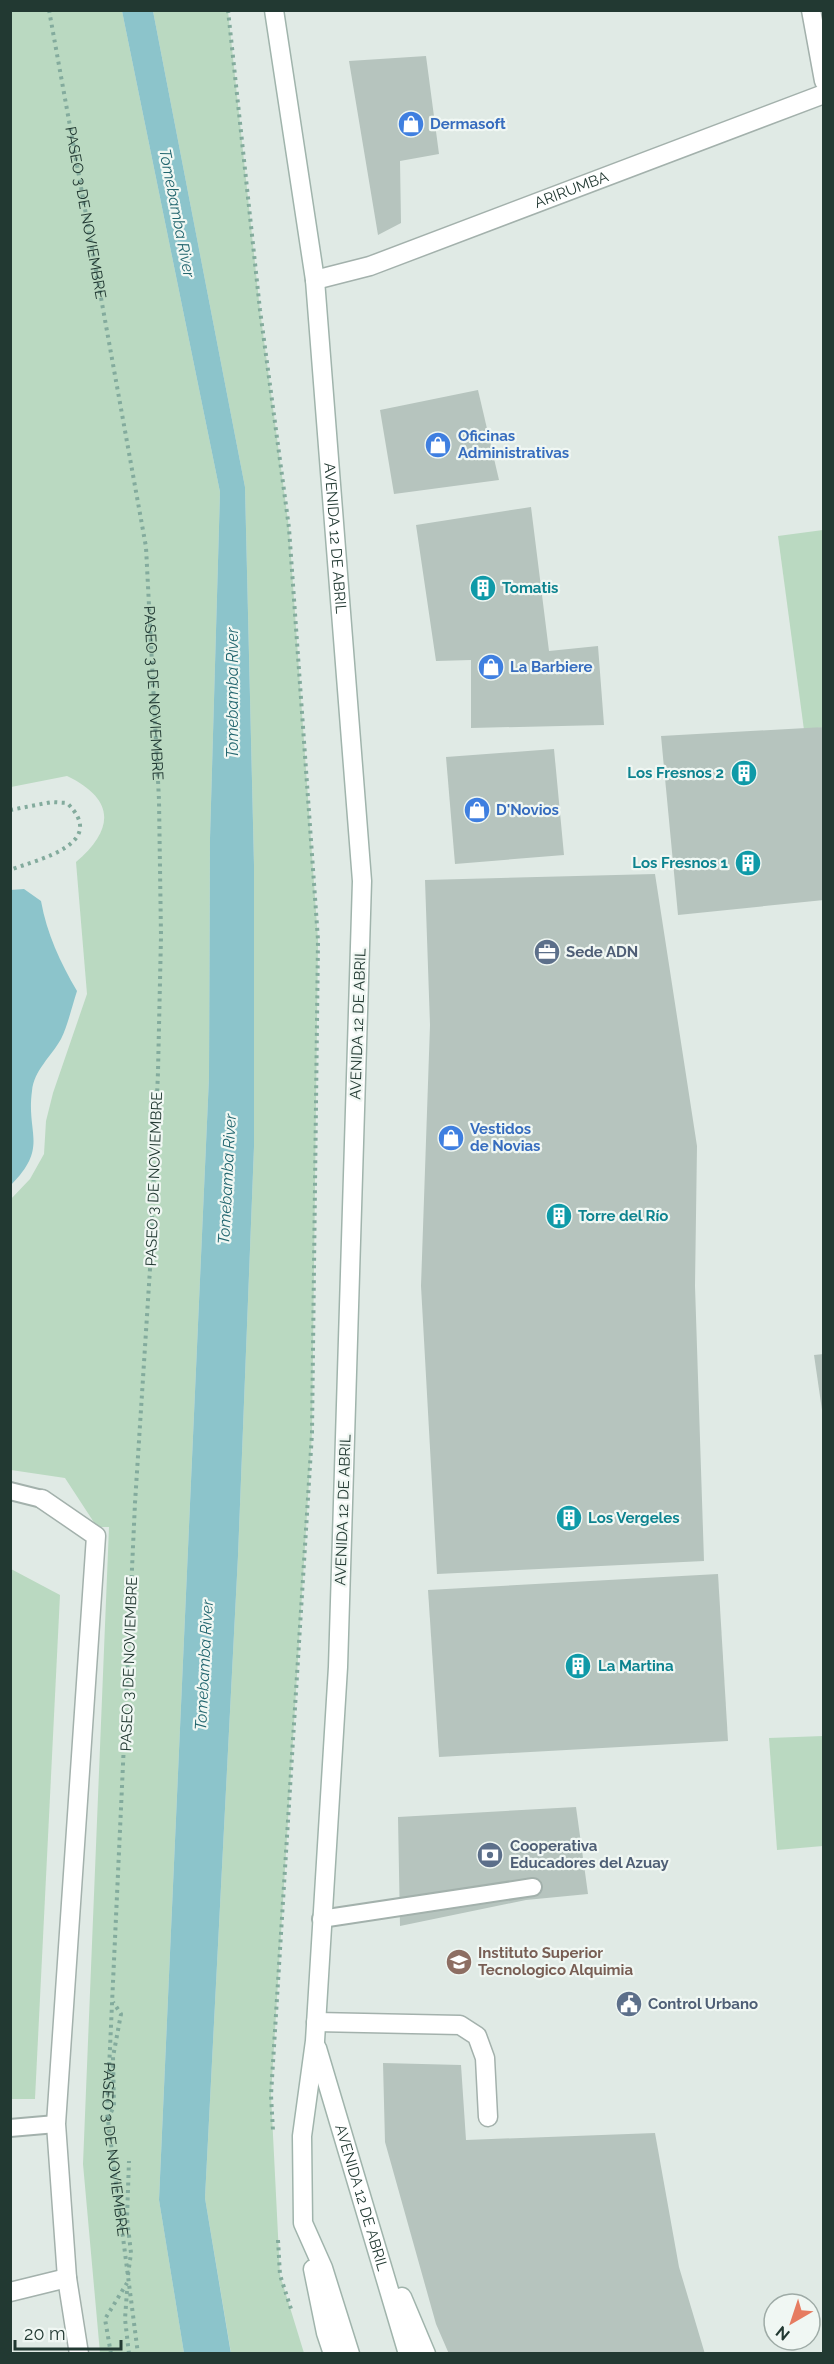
<svg xmlns="http://www.w3.org/2000/svg" width="834" height="2364" viewBox="0 0 834 2364" font-family="Raleway,sans-serif">
<rect width="100%" height="100%" fill="#e0eae5"/>
<!-- green -->
<g fill="#bad9c1">
<path d="M11,11H122L220,492L210,838L209,1077L159,2200L184,2353H100L83,2164L109,1527H97L65,1478L11,1470V1199L30,1179L44,1154L46,1121L53,1093L87,994L76,862C115,829 115,799 67,776L11,787Z"/>
<path d="M153,11H228L260,310L289,528L318,940L312,1433L271,2095L280,2275L304,2353H231L205,2198L238,1556L254,1147V865L245,487Z"/>
<path d="M823,530V727L804,730L778,536Z"/>
<path d="M11,1569L60,1595L35,2099H10Z"/>
<path d="M823,1736V1846L777,1850L769,1738Z"/>
</g>
<!-- water -->
<g fill="#8cc4cb">
<path d="M122,11H153L245,487L254,865V1147L238,1556L205,2198L231,2354L184,2353L159,2200L209,1077L210,838L220,492Z"/>
<path d="M24,889L41,901C47,934 60,962 77,991C72,1006 68,1025 61,1039C51,1057 34,1070 32,1091C26,1134 49,1147 11,1185L10,890Z"/>
</g>
<!-- building -->
<g fill="#b6c4be">
<path d="M426,56L439,154L400,161L401,223L378,235L349,61Z"/>
<path d="M478,390L499,480L394,494L380,410Z"/>
<path d="M531,507L549,651L598,646L604,725L471,728V660L436,661L416,525Z"/>
<path d="M824,727V900L678,915L661,736Z"/>
<path d="M554,749L564,855L455,864L446,757Z"/>
<path d="M655,874L697,1146L695,1286L704,1561L437,1574L421,1286L430,1025L425,880Z"/>
<path d="M824,1354V1410H822L814,1355Z"/>
<path d="M718,1574L728,1741L439,1757L428,1590Z"/>
<path d="M576,1807L588,1894L526,1900L400,1926L398,1817Z"/>
<path d="M383,2063L461,2065L466,2140L655,2133L679,2267L705,2354H449L436,2324L385,2142Z"/>
</g>
<g fill="none" stroke-linecap="round" stroke-linejoin="round">
<defs>
<g id="service">
<path d="M10,1491L42,1499"/>
<path d="M321,1919L533,1887"/>
<path d="M10,2128L56,2124"/>
</g>
<g id="minor">
<path d="M811,10L824,81"/>
<path id="s2" d="M315,280L370,266L824,94"/>
<path d="M42,1499L96,1536L56,2124L67,2278L79,2354"/>
<path d="M316,2022L460,2025L477,2036L485,2058L488,2117"/>
<path d="M10,2292L67,2278"/>
</g>
<g id="secondary">
<path id="s3" d="M274,10L315,280L362,881L338,1667L315,2041L302,2136L303,2223L323,2268L350,2354"/>
<path id="s4" d="M317,2048L408,2354"/>
<path d="M313,2269L326,2333L333,2354"/>
<path d="M402,2297L426,2354"/>
</g>
</defs>
<!-- service casing -->
<use href="#service" stroke="#a3b1ac" stroke-width="20"/>
<!-- minor casing -->
<use href="#minor" stroke="#a3b1ac" stroke-width="21"/>
<!-- secondary casing -->
<use href="#secondary" stroke="#a0b4ac" stroke-width="21"/>
<!-- path -->
<g stroke="#83ab9d" stroke-width="4" stroke-dasharray="3 4.5" stroke-linecap="butt">
<path id="s1" d="M49,10L146,547L159,800L161,936L158,1072L150,1269L135,1503L107,2113L138,2354"/>
<path d="M228,10L260,310L289,528L318,940L312,1433L271,2095L273,2131"/>
<path d="M10,810L52,802L67,803C109,844 39,859 10,870"/>
<path d="M108,2119L114,2106L113,2057L121,2014L113,2002"/>
<path d="M278,2240L280,2275L291,2309"/>
<path d="M128,2275L131,2253L127,2218L129,2161"/>
<path d="M127,2291L125,2319L129,2354"/>
<path d="M111,2354L105,2319L127,2283"/>
</g>
<!-- service -->
<use href="#service" stroke="#fff" stroke-width="16"/>
<!-- minor -->
<use href="#minor" stroke="#fff" stroke-width="18"/>
<!-- secondary -->
<use href="#secondary" stroke="#fff" stroke-width="18"/>
</g>
<!-- icons -->
<defs>
<symbol id="shop-disc" viewBox="-11 -11 22 22"><circle r="9.5" fill="#3f7fe0" stroke="#f0f7f3"/><path d="M-5-2.5h2.3a2.7 3.5 0 0 1 5.4 0H5L5.5 6h-11ZM-1.5-2.5h3a1.5 2.3 0 0 0-3 0Z" fill="#fff"/></symbol>
<symbol id="building-disc" viewBox="-11 -11 22 22"><circle r="9.5" fill="#0f9aa8" stroke="#f0f7f3"/><path d="M-4-6H4V6H1V3H-1V6H-4ZM-2.5-4.3h1.7v1.8h-1.7ZM.8-4.3h1.7v1.8H.8ZM-2.5-1h1.7V.8h-1.7ZM.8-1h1.7V.8H.8Z" fill="#fff"/></symbol>
<symbol id="office-disc" viewBox="-11 -11 22 22"><circle r="9.5" fill="#5c6f8a" stroke="#f0f7f3"/><path d="M-6-3h4V-5.5h4V-3h4V5H-6ZM-1-4.5V-3h2v-1.5ZM-6 0V1H6V0Z" fill="#fff"/></symbol>
<symbol id="bank-disc" viewBox="-11 -11 22 22"><circle r="9.5" fill="#5c6f8a" stroke="#f0f7f3"/><path d="M-6-4H6V4H-6ZM0-2.3a2.3 2.3 0 1 0 0 4.6a2.3 2.3 0 1 0 0-4.6Z" fill="#fff"/></symbol>
<symbol id="school-disc" viewBox="-11 -11 22 22"><circle r="9.5" fill="#8d6e63" stroke="#f0f7f3"/><path d="M0-5L7-2L0 1L-7-2ZM-4 1L0 2.5L4 1V4Q0 6-4 4Z" fill="#fff"/></symbol>
<symbol id="civic-disc" viewBox="-11 -11 22 22"><circle r="9.5" fill="#5c6f8a" stroke="#f0f7f3"/><path d="M-.6-6.5H3V-4.5H.6V-3L4-1V1h2V6H-6V1h2V-1L-.6-3ZM-1.2 2.5V6h2.4V2.5Z" fill="#fff"/></symbol>
</defs>
<g fill-rule="evenodd">
<use href="#shop-disc" x="396" y="109" width="30" height="30"/>
<use href="#shop-disc" x="423" y="430" width="30" height="30"/>
<use href="#building-disc" x="468" y="573" width="30" height="30"/>
<use href="#shop-disc" x="476" y="652" width="30" height="30"/>
<use href="#building-disc" x="729" y="758" width="30" height="30"/>
<use href="#shop-disc" x="462" y="795" width="30" height="30"/>
<use href="#building-disc" x="733" y="848" width="30" height="30"/>
<use href="#office-disc" x="532" y="937" width="30" height="30"/>
<use href="#shop-disc" x="436" y="1123" width="30" height="30"/>
<use href="#building-disc" x="544" y="1201" width="30" height="30"/>
<use href="#building-disc" x="554" y="1503" width="30" height="30"/>
<use href="#building-disc" x="563" y="1651" width="30" height="30"/>
<use href="#bank-disc" x="475" y="1840" width="30" height="30"/>
<use href="#school-disc" x="444" y="1947" width="30" height="30"/>
<use href="#civic-disc" x="614" y="1989" width="30" height="30"/>
</g>
<g text-anchor="middle" dominant-baseline="central" stroke-width="4.5" stroke-linejoin="round" paint-order="stroke">
<!-- shop labels -->
<g font-size="15" font-weight="bold" fill="#366cbe" stroke="#f0f7f3" text-anchor="start">
<text x="430" y="124">Dermasoft</text>
<text x="458" y="436">Oficinas<tspan x="458" dy="17">Administrativas</tspan></text>
<text x="510" y="667">La Barbiere</text>
<text x="496" y="810">D'Novios</text>
<text x="470" y="1129">Vestidos<tspan x="470" dy="17">de Novias</tspan></text>
</g>
<!-- street labels -->
<g font-size="15" fill="#223932" stroke="#f0f7f3">
<text stroke="none"><textPath href="#s2" startOffset="272">ARIRUMBA</textPath></text>
<text stroke="none"><textPath href="#s1" startOffset="206">PASEO 3 DE NOVIEMBRE</textPath></text>
<text stroke="none"><textPath href="#s3" startOffset="532">AVENIDA 12 DE ABRIL</textPath></text>
<text stroke="none"><textPath href="#s1" startOffset="692">PASEO 3 DE NOVIEMBRE</textPath></text>
<text transform="translate(358 1024) rotate(-88)">AVENIDA 12 DE ABRIL</text>
<text transform="translate(154 1179) rotate(-88)">PASEO 3 DE NOVIEMBRE</text>
<text transform="translate(343 1510) rotate(-88)">AVENIDA 12 DE ABRIL</text>
<text transform="translate(129 1664) rotate(-88)">PASEO 3 DE NOVIEMBRE</text>
<text stroke="none"><textPath href="#s1" startOffset="2150">PASEO 3 DE NOVIEMBRE</textPath></text>
<text stroke="none"><textPath href="#s4" startOffset="156">AVENIDA 12 DE ABRIL</textPath></text>
</g>
<!-- culture labels -->
<g font-size="15" font-weight="bold" fill="#0d838f" stroke="#f0f7f3" text-anchor="start">
<text x="502" y="588">Tomatis</text>
<text x="724" y="773" text-anchor="end">Los Fresnos 2</text>
<text x="728" y="863" text-anchor="end">Los Fresnos 1</text>
<text x="578" y="1216">Torre del Río</text>
<text x="588" y="1518">Los Vergeles</text>
<text x="598" y="1666">La Martina</text>
</g>
<!-- service labels -->
<g font-size="15" font-weight="bold" fill="#4e5e75" stroke="#f0f7f3" text-anchor="start">
<text x="566" y="952">Sede ADN</text>
<text x="510" y="1846">Cooperativa<tspan x="510" dy="17">Educadores del Azuay</tspan></text>
<text x="648" y="2004">Control Urbano</text>
</g>
<!-- education labels -->
<g font-size="15" font-weight="bold" fill="#785e54" stroke="#f0f7f3" text-anchor="start">
<text x="478" y="1953">Instituto Superior<tspan x="478" dy="17">Tecnologico Alquimia</tspan></text>
</g>
<!-- water labels -->
<g font-size="16" font-style="italic" fill="#22666f" stroke="#f0f7f3">
<text transform="translate(177 213) rotate(79)">Tomebamba River</text>
<text transform="translate(232 693) rotate(-90)">Tomebamba River</text>
<text transform="translate(227 1179) rotate(-87)">Tomebamba River</text>
<text transform="translate(204 1665) rotate(-87)">Tomebamba River</text>
</g>
</g>
<!-- border -->
<rect width="834" height="2364" fill="none" stroke="#223932" stroke-width="24"/>
<!-- north arrow -->
<g transform="translate(792 2322) rotate(219)"><circle r="28" fill="#f0f7f3" stroke="#9eaba6" stroke-width="1.5"/>
<path d="M0-4.5L10 22L0 15L-10 22Z" fill="#e67c61"/>
<text y="-9" font-size="16" font-weight="bold" text-anchor="middle" fill="#223932">N</text>
</g>
<!-- scale -->
<path d="M15 2340v9h106v-9" fill="none" stroke="#223932" stroke-width="3"/>
<text x="24" y="2340" font-size="18" fill="#223932" stroke="#f0f7f3" stroke-width="4.5" paint-order="stroke">20 m</text>
</svg>
